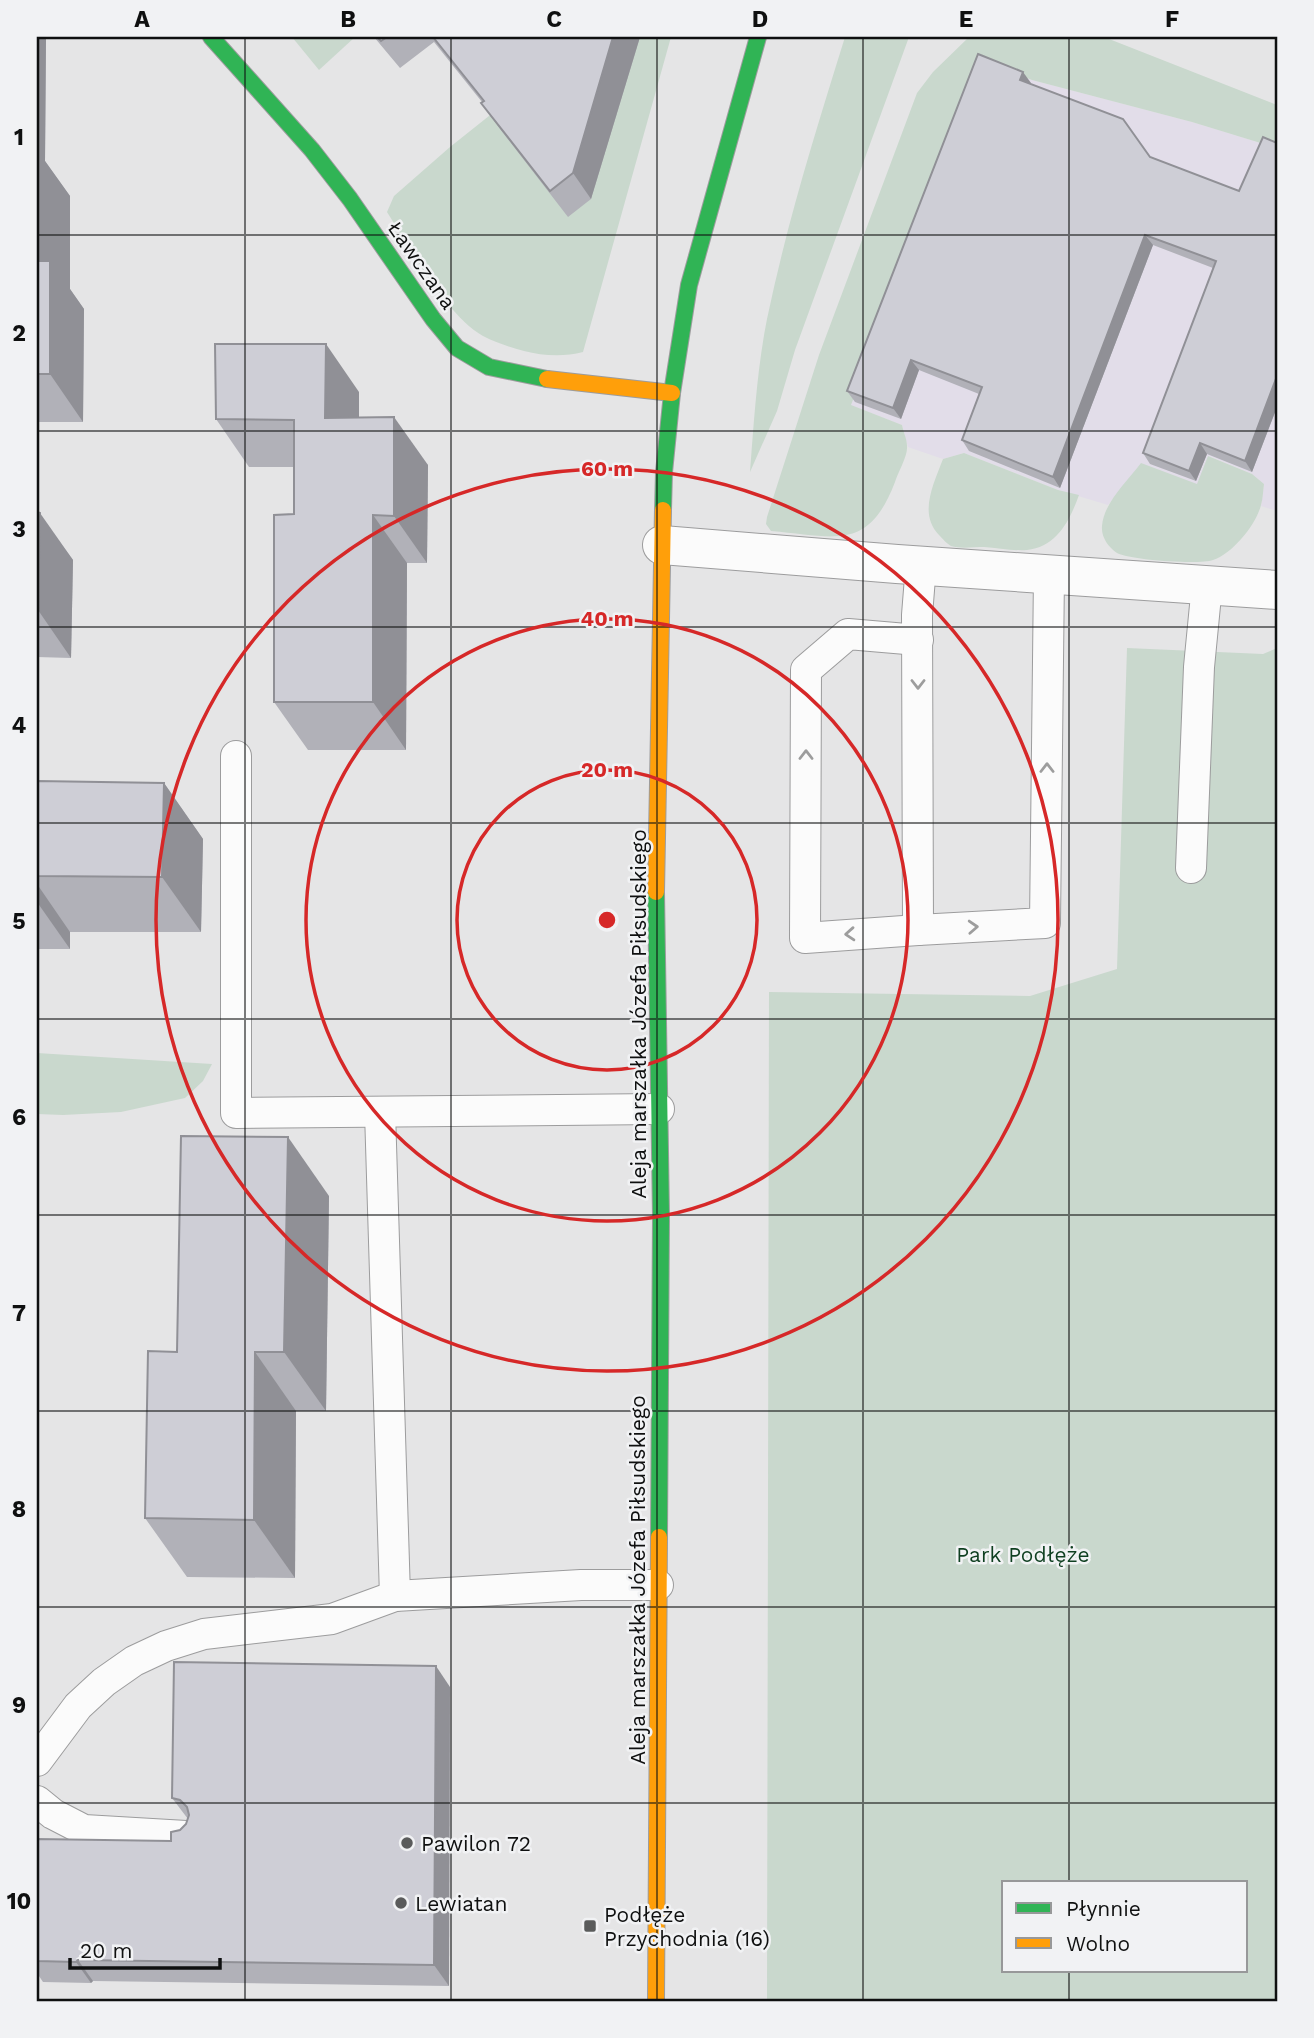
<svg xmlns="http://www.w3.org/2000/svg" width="1314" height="2038" viewBox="0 0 1314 2038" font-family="'Work Sans',sans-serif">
<rect width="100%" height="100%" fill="#e5e5e6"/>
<!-- industrial -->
<path fill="#e2dde9" d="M985,62L1032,80L1192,122L1277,148V511L1261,506L1264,484L1252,474L1209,456L1198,484L1117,494L1108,505L1058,490L964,453L943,459L908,447L902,425L850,405Z"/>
<!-- green -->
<g fill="#c9d8cd" fill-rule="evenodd">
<path d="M292,37H355L319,70Z"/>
<path d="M538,37H671L583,352C564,357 543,356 524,351C510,347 496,343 483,336C446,315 410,248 387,212L394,196L450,147L524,88Z"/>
<path d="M845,37H909L795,350L777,411L750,472C754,421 757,369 767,319C787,223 816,130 845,37Z"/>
<path d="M969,37H1104L1277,105V148L1192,122L1032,80L985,62L851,405L902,425C903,431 907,439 907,446C908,456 898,472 895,482C868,553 834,536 771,531L766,524L767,517L819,355L917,93L933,72Z"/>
<path d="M964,453L1058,490L1079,495C1070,520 1057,547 1027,550C1013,551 998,548 984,547C974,547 960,549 951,546C947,544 942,538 939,535C918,514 934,483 943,459Z"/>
<path d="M1208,456L1252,474L1264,484C1263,491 1263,498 1261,505C1256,525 1232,554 1213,560C1199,565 1130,560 1117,553C1108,547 1101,537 1102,526C1104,502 1127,482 1141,463L1197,484Z"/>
<path d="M1127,648L1263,654L1277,648V2001H767L769,992L1030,996L1117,969ZM1004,1882H1246V1970H1004Z"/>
<path d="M37,1053L212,1064L203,1081L185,1098L121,1112L63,1115L37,1114Z"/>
</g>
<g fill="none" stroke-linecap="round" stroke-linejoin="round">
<defs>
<g id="lane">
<path d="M921,565L917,615L918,930L1045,923L1049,574"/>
<path d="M918,640L848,634L806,670L805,938L918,930"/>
<path d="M236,756V1113L659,1109"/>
<path d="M1191,868L1199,667L1207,585"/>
<path d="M380,1112L395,1596"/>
<path d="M37,1761L78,1706L104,1682L134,1661L166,1646L204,1634L332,1619L395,1596L581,1585H658"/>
<path d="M37,1801L53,1814L84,1830L186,1836"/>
</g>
<path id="street" d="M662,545L897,564L1277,590"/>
<g id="fast">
<path d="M211,37L312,150L350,199L433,319L457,348L489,367L547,379"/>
<path d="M663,510L664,472L672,393L689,285L758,37"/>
<path d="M656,892L661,1216L659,1537"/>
</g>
<g id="slow">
<path d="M547,379L672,393"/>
<path d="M656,892L663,510"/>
<path d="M656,2001L659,1537"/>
</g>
</defs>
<!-- lane casing -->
<use href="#lane" stroke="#9c9c9d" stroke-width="32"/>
<!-- street casing -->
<use href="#street" stroke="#9c9c9d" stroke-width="40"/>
<!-- fast casing -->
<use href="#fast" stroke="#9c9c9d" stroke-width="18"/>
<!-- slow casing -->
<use href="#slow" stroke="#9c9c9d" stroke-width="18"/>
<!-- lane -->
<use href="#lane" stroke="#fbfbfb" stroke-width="30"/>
<!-- street -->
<use href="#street" stroke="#fbfbfb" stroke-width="38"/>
<!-- fast -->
<use href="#fast" stroke="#30b455" stroke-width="16"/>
<!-- slow -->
<use href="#slow" stroke="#ff9f0a" stroke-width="16"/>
</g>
<!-- wall -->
<g fill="#b1b1b8">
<path d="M37,37H46L45,161L70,196V289L84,309L83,422H37Z"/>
<path d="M374,37H640L591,199L568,217L500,129L481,103L482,102L434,42L400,68Z"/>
<path d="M1031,83L1030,84L1150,157L1239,191L1277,143V407L1252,472L1207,454L1196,481L1150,464L1143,453L1213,268L1153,245L1060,488L969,451L962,440L979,394L919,370L901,419L855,402L847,391Z"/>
<path d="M359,392V418L428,465L427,563H407L406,750H308L274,702L294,514V467H249L216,419Z"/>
<path d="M37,512L73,560L71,658L37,657Z"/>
<path d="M37,781L164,783L203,839L201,932H70V949H37Z"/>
<path d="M329,1196L326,1411H296L295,1578L187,1577L145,1518L177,1352Z"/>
<path d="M450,1687L449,1986L93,1981L91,1983L43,1982L37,1973V1839L171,1841L186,1824L188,1819L172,1798Z"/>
</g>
<!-- shaded-wall -->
<g fill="#909096">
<path d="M37,37H46L45,161L70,196V289L84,309L83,422L50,374L37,262Z"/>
<path d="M613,37H640L591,199L573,173Z"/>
<path d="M1023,72L1031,83L1027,91L1020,80Z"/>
<path d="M1145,235L1153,245L1060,488L1053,477Z"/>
<path d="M326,344L359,392V466L325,418Z"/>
<path d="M911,360L919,370L901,419L893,408Z"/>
<path d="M1277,376V407L1252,472L1245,461Z"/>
<path d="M394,417L428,465L427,563L394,516Z"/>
<path d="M1200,443L1207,454L1196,481L1189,471Z"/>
<path d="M40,513L73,560L71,658L38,610Z"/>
<path d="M373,515L407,563L406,750L373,702Z"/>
<path d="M164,783L203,839L201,932L162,877Z"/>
<path d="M37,884L70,932V949L37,902Z"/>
<path d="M288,1137L329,1196L326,1411L284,1352Z"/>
<path d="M255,1352L296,1411L295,1578L254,1520Z"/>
<path d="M436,1666L450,1687L449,1986L434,1965Z"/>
<path d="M78,1960L93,1981L91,1983L76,1962Z"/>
</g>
<!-- building -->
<g fill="#ceced6" stroke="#909096" stroke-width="2">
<path d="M377,37H387L381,41Z"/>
<path d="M433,37H613L573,173L550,191L481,103L484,101Z"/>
<path d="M978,54L1023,72L1020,80L1123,119L1150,157L1239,191L1263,137L1277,143V376L1245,461L1200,443L1189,471L1143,453L1216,261L1145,235L1053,477L962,440L982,387L911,360L893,408L847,391Z"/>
<rect x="37" y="261" width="13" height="113"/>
<path d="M215,344H326L325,418L394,417V516L373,515V702H274V515L294,514V420L216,419Z"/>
<path d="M37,512L40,513L38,610H37Z"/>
<path d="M37,781L164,783L162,877L37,876Z"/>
<path d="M181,1136L288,1137L284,1352H255L254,1520L145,1518L148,1351L177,1352Z"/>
<path d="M174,1662L436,1666L434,1965L78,1960L76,1962L37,1961V1839L171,1841V1832L180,1830L186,1824L189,1815L187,1807L180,1800L172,1798Z"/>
</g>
<!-- one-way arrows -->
<defs><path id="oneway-chevron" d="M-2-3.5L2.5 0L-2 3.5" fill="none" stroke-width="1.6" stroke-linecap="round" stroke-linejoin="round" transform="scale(1.75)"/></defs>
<g stroke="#9d9d9d">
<use href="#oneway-chevron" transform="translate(918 684) rotate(90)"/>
<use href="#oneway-chevron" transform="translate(806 755) rotate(-90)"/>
<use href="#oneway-chevron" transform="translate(1047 768) rotate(-90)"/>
<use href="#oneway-chevron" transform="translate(973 927) rotate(-3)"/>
<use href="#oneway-chevron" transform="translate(850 934) rotate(176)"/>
</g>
<!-- grid -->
<path fill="none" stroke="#0f1010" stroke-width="2" stroke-opacity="0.55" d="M245,37V2001M451,37V2001M657,37V2001M863,37V2001M1069,37V1882M37,235H1277M37,431H1277M37,627H1277M37,823H1277M37,1019H1277M37,1215H1277M37,1411H1277M37,1607H1277M37,1803H1277M1069,1970V2001"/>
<!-- distance rings -->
<g fill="none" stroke="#d62828" stroke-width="3.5">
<circle cx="607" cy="920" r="150"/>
<circle cx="607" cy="920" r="301"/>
<circle cx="607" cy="920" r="451"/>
</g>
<!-- markers -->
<g fill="#5a5b5b" stroke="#f1f2f4" stroke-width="2.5">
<circle cx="407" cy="1843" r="7"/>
<circle cx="401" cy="1903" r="7"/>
<rect x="583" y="1919" width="14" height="14" rx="3.5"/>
</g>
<g text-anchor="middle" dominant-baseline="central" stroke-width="5" stroke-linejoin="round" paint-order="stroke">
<!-- street labels -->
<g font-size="21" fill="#0f1010" stroke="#f1f2f4">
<text transform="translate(422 265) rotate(55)">Ławczana</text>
<text transform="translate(638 1014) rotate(-90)">Aleja marszałka Józefa Piłsudskiego</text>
<text transform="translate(637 1580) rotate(-90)">Aleja marszałka Józefa Piłsudskiego</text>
</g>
<!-- park labels -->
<g font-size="21" fill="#0e3f20" stroke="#f1f2f4">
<text x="1023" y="1554">Park Podłęże</text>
</g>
<!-- poi labels -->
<g font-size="21" fill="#0f1010" stroke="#f1f2f4" text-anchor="start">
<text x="421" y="1843">Pawilon 72</text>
<text x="415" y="1903">Lewiatan</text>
<text x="604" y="1914">Podłęże<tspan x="604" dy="24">Przychodnia (16)</tspan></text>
</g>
</g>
<circle cx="607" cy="920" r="10" fill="#d62828" stroke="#f1f2f4" stroke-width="3.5"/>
<g font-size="21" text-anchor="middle" font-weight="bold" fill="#d62828" stroke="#f1f2f4" stroke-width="5" stroke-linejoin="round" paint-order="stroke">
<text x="607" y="476">60 m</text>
<text x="607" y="626">40 m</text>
<text x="607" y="777">20 m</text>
</g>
<!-- border -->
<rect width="1314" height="2038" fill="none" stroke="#f1f2f4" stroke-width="77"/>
<!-- legend -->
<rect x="1002" y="1881" width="245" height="91" fill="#f1f2f4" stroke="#979899" stroke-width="2"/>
<rect x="1016" y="1903" width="35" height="10" fill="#30b455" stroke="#979899" stroke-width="2"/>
<text x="1066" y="1916" font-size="21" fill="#0f1010">Płynnie</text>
<rect x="1016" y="1938" width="35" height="10" fill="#ff9f0a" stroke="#979899" stroke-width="2"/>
<text x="1066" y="1951" font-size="21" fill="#0f1010">Wolno</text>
<!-- scale -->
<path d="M70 1958v10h150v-10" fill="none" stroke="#0f1010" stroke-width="3.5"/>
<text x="80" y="1958" font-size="21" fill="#0f1010" stroke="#f1f2f4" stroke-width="5" paint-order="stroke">20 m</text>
<rect x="38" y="38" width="1238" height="1962" fill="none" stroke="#0f1010" stroke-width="2.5"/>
<g font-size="23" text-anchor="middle" font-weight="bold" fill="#0f1010">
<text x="142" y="27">A</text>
<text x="348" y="27">B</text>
<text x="554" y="27">C</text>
<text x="760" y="27">D</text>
<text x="966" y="27">E</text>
<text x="1172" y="27">F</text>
<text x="19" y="145">1</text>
<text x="19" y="341">2</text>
<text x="19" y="537">3</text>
<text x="19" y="733">4</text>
<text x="19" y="929">5</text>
<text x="19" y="1125">6</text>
<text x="19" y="1321">7</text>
<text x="19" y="1517">8</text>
<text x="19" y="1713">9</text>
<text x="19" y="1909">10</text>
</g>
</svg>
